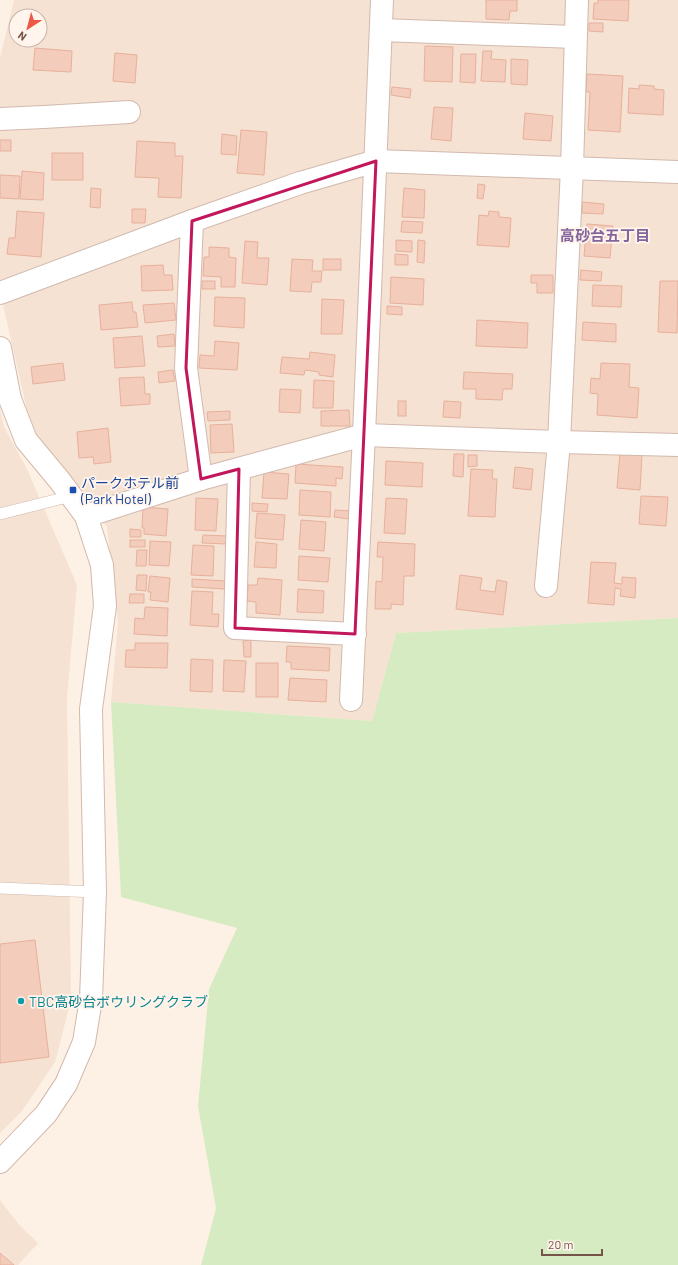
<svg xmlns="http://www.w3.org/2000/svg" width="678" height="1265" viewBox="0 0 678 1265" font-family="Barlow,'Noto Sans JP',sans-serif">
<rect width="100%" height="100%" fill="#fdf1e5"/>
<!-- residential -->
<g fill="#f5e2d3" fill-rule="evenodd">
<path d="M14,0H678V618L396,633L372,721L111,702L118,623L107,527L32,432L0,292V58ZM16,16H40V40H16Z"/>
<path d="M0,410L4,427L27,469L77,585L67,697L71,1000L55,1062L22,1111L0,1133Z"/>
<path d="M0,1200L20,1226L38,1243L18,1265H0Z"/>
</g>
<!-- green -->
<path fill="#d7ebc2" d="M678,618V1265H201L216,1208L198,1106L209,989L237,928L121,897L111,702L372,721L396,633Z"/>
<!-- building -->
<g fill="#f3ccbb" stroke="#e7b09b">
<path d="M486,0H517V11H510L509,20L486,19Z"/>
<path d="M598,0H629L628,21L593,19L594,3H598Z"/>
<path d="M589,23H603V32L589,31Z"/>
<path d="M425,46L453,47L452,82L424,81Z"/>
<path d="M35,48L72,51L71,72L33,70Z"/>
<path d="M483,51H492L491,59L506,60L505,82L481,81Z"/>
<path d="M115,53L137,55L135,83L113,81Z"/>
<path d="M461,54H476L475,83L460,82Z"/>
<path d="M511,59L528,60L527,85L511,84Z"/>
<path d="M587,74L623,76L620,132L588,130L590,92H586Z"/>
<path d="M639,85L654,86V89L664,90L663,115L628,113L629,88L639,89Z"/>
<path d="M392,87L411,89L410,98L391,95Z"/>
<path d="M434,107L453,108L451,141L431,139Z"/>
<path d="M525,113L553,116L551,141L523,139Z"/>
<path d="M241,130L267,132L264,175L237,173Z"/>
<path d="M222,134L237,136L236,155L221,154Z"/>
<rect x="0" y="140" width="11" height="11"/>
<path d="M137,141L175,143V156H183L181,198L158,197L159,178L135,177Z"/>
<rect x="52" y="153" width="31" height="27"/>
<path d="M22,171L44,173L43,200L20,199Z"/>
<path d="M0,175L20,176L19,199L0,198Z"/>
<path d="M478,184L485,185L483,199L477,198Z"/>
<path d="M91,188L101,189L100,208L90,207Z"/>
<path d="M404,188L425,190L424,218L402,217Z"/>
<path d="M582,202L604,204L603,214L582,213Z"/>
<path d="M132,209H146L145,223H132Z"/>
<path d="M17,211L44,213L41,257L7,254L9,238H15Z"/>
<path d="M489,211L499,212V217L511,218L509,247L477,245L479,215L488,216Z"/>
<path d="M402,221L423,222L422,233L401,232Z"/>
<path d="M587,224L613,226L610,258L584,256Z"/>
<path d="M396,240L412,241V252L396,251Z"/>
<path d="M418,240L425,241L424,263L417,262Z"/>
<path d="M245,241L258,242L257,258H269L267,285L242,283Z"/>
<path d="M209,247L229,248V257L236,258L235,287H221V277L203,276L204,257H209Z"/>
<path d="M395,254L408,255V265H395Z"/>
<path d="M292,259L313,260L312,271H322L321,282H312L311,292L290,291Z"/>
<rect x="323" y="259" width="18" height="11"/>
<path d="M163,265L164,275H172L173,290L142,291L141,266Z"/>
<path d="M581,270L602,272L601,281L580,280Z"/>
<path d="M531,275H553V293H537V283H531Z"/>
<path d="M391,277L424,279L423,305L390,303Z"/>
<rect x="202" y="281" width="13" height="8"/>
<path d="M660,281H678L677,333L658,332Z"/>
<path d="M593,285L622,286L621,307L592,306Z"/>
<path d="M215,297L245,298L244,328L214,326Z"/>
<path d="M322,299L344,300L342,334H321Z"/>
<path d="M132,302L133,312H136L138,327L101,330L99,305Z"/>
<path d="M174,303L176,320L145,323L143,305Z"/>
<path d="M387,306L402,307V315L387,314Z"/>
<path d="M477,320L528,323L527,348L476,346Z"/>
<path d="M583,322L616,324V342L582,340Z"/>
<path d="M174,334L175,346L158,347L157,336Z"/>
<path d="M142,336L145,366L115,368L113,338Z"/>
<path d="M215,341L239,343L237,370L199,368L200,355L214,356Z"/>
<path d="M310,352L335,355L333,377L319,375V372L305,370L304,375L280,373L282,357L309,359Z"/>
<path d="M63,363L65,380L33,384L31,367Z"/>
<path d="M601,363L630,364L629,387L639,388L637,418L597,415L598,394L590,393L591,378L600,379Z"/>
<path d="M173,370L175,381L159,383L158,372Z"/>
<path d="M464,372L513,374L512,389H503L502,400L476,399V389H463Z"/>
<path d="M144,377L145,394H150V404L121,406L119,378Z"/>
<path d="M314,380L334,381L333,408H313Z"/>
<path d="M280,389L301,390L300,413L279,412Z"/>
<rect x="398" y="401" width="8" height="15"/>
<path d="M444,401L461,402L460,418L443,417Z"/>
<path d="M349,410L350,426H321V411Z"/>
<path d="M230,411V420L208,421L207,412Z"/>
<path d="M232,424L234,452L211,453L210,425Z"/>
<path d="M108,428L111,462L94,464L93,457L79,458L77,432Z"/>
<path d="M620,453L642,455L640,490L617,488Z"/>
<path d="M454,454H464L463,477L453,476Z"/>
<path d="M468,455H477V466L468,467Z"/>
<path d="M386,461L423,463L422,487L385,485Z"/>
<path d="M296,464L343,467L342,479L336,478V486L295,483Z"/>
<path d="M515,467L533,469L531,490L513,488Z"/>
<path d="M471,469L493,470L492,479H497L495,517L468,516Z"/>
<path d="M264,472L289,474L287,499L262,498Z"/>
<path d="M300,490L331,492L330,517L299,515Z"/>
<path d="M641,496L668,497L666,526L639,524Z"/>
<path d="M196,498L218,499L216,531L195,530Z"/>
<path d="M386,498L407,499L405,534L384,533Z"/>
<path d="M252,503L268,504L267,512L252,511Z"/>
<path d="M143,507L168,509L166,536L144,534V528H142Z"/>
<path d="M335,510L350,511L349,519L334,517Z"/>
<path d="M257,513L285,515L283,540L255,538Z"/>
<path d="M301,520L326,522L324,551L299,549Z"/>
<path d="M130,529L141,530V537H130Z"/>
<path d="M203,535L228,536V544L202,543Z"/>
<rect x="130" y="540" width="15" height="7"/>
<path d="M150,541L171,542L169,566L149,565Z"/>
<path d="M256,542L277,544L276,568L254,567Z"/>
<path d="M378,542L415,544L414,576H404L403,605L391,604V609H375L376,581L382,582L383,557H377Z"/>
<path d="M193,545L214,546L213,576L191,575Z"/>
<path d="M137,550H147L146,566H136Z"/>
<path d="M299,556L330,558L328,582L298,580Z"/>
<path d="M591,562L616,563L614,583L622,584V577L636,578L635,598L620,596L621,589L615,588L614,605L588,603Z"/>
<path d="M137,575H147L146,591L136,590Z"/>
<path d="M460,575L482,578L480,590L495,592L497,580L507,582L503,615L456,609Z"/>
<path d="M150,576L170,578L168,602L150,600L151,592H148Z"/>
<path d="M258,578L282,580L280,615L256,613V602L247,601L248,585H257Z"/>
<path d="M192,579L226,581L225,589L192,587Z"/>
<path d="M298,589L324,591L323,613L297,612Z"/>
<path d="M192,591L213,592L212,614H219L218,627L190,625Z"/>
<path d="M130,594H144V603H129Z"/>
<path d="M145,607L168,608L167,636L134,634L135,618L144,619Z"/>
<path d="M251,640V657H244L243,641Z"/>
<path d="M135,643H168L167,668L125,667L126,650H135Z"/>
<path d="M287,646L330,648L329,671L291,669V662H286Z"/>
<path d="M191,659L213,660L212,692L190,691Z"/>
<path d="M224,660L246,661L244,692L223,691Z"/>
<rect x="256" y="663" width="22" height="34"/>
<path d="M290,678L327,680L326,702L288,700Z"/>
<path d="M35,940L49,1057L0,1063V944Z"/>
<path d="M0,1253L14,1265H0Z"/>
</g>
<g fill="none" stroke-linecap="round" stroke-linejoin="round">
<defs>
<g id="lane">
<path d="M0,514L71,496"/>
<path d="M0,888L95,892"/>
</g>
<g id="street">
<path d="M381,30L575,37"/>
<path d="M0,119L44,117L129,112"/>
<path d="M192,221L186,368L201,479"/>
<path d="M0,293L192,221L300,183L376,161L678,172"/>
<path d="M239,469L235,628L355,634"/>
<path d="M86,516L201,479L364,435L559,442L678,445"/>
<path d="M546,586L559,442L572,168L577,0"/>
<path d="M351,700L364,435L382,0"/>
</g>
<path id="secondary" d="M0,348L10,399L26,440L60,481L86,516L102,565L105,606L91,709L95,892L91,999L84,1042L66,1084L46,1114L0,1162"/>
</defs>
<!-- lane casing -->
<use href="#lane" stroke="#d1b9ad" stroke-width="12"/>
<!-- street casing -->
<use href="#street" stroke="#d1b9ad" stroke-width="24"/>
<!-- secondary casing -->
<use href="#secondary" stroke="#d4b9aa" stroke-width="24"/>
<!-- lane -->
<use href="#lane" stroke="#fff" stroke-width="11"/>
<!-- street -->
<use href="#street" stroke="#fff" stroke-width="22"/>
<!-- secondary -->
<use href="#secondary" stroke="#fff" stroke-width="22"/>
</g>
<!-- marked area -->
<path fill="none" stroke="#c2185b" stroke-width="3" stroke-linejoin="round" d="M376,161L355,634L235,628L239,469L201,479L186,368L192,221Z"/>
<!-- markers -->
<rect fill="#1a4fb4" stroke="#fff5ec" stroke-width="1.5" x="69" y="486" width="8" height="8" rx="2"/>
<circle fill="#0f9aa8" stroke="#fff5ec" stroke-width="1.5" cx="21" cy="1001" r="4"/>
<g text-anchor="middle" dominant-baseline="central" stroke-width="3.5" stroke-linejoin="round" paint-order="stroke">
<!-- transit labels -->
<g font-size="14" fill="#164399" stroke="#fff5ec" text-anchor="start">
<text x="81" y="482">パークホテル前<tspan x="81" dy="16">(Park Hotel)</tspan></text>
</g>
<!-- culture labels -->
<g font-size="14" fill="#0d838f" stroke="#fff5ec" text-anchor="start">
<text x="29" y="1001">TBC高砂台ボウリングクラブ</text>
</g>
<!-- neighbourhood labels -->
<g font-size="15" font-weight="bold" fill="#83649b" stroke="#fff5ec">
<text x="605" y="235">高砂台五丁目</text>
</g>
</g>
<!-- north arrow -->
<g transform="translate(28 28) rotate(216)"><circle r="19" fill="#fff5ec" stroke="#c9b5ab"/>
<path d="M0-3L7 15L0 10L-7 15Z" fill="#eb5946"/>
<text y="-6" font-size="11" font-weight="bold" text-anchor="middle" fill="#775449">N</text>
</g>
<!-- scale -->
<path d="M542 1249v6h60v-6" fill="none" stroke="#775449" stroke-width="2"/>
<text x="548" y="1249" font-size="12" fill="#775449" stroke="#fff5ec" stroke-width="3" paint-order="stroke">20 m</text>
</svg>
